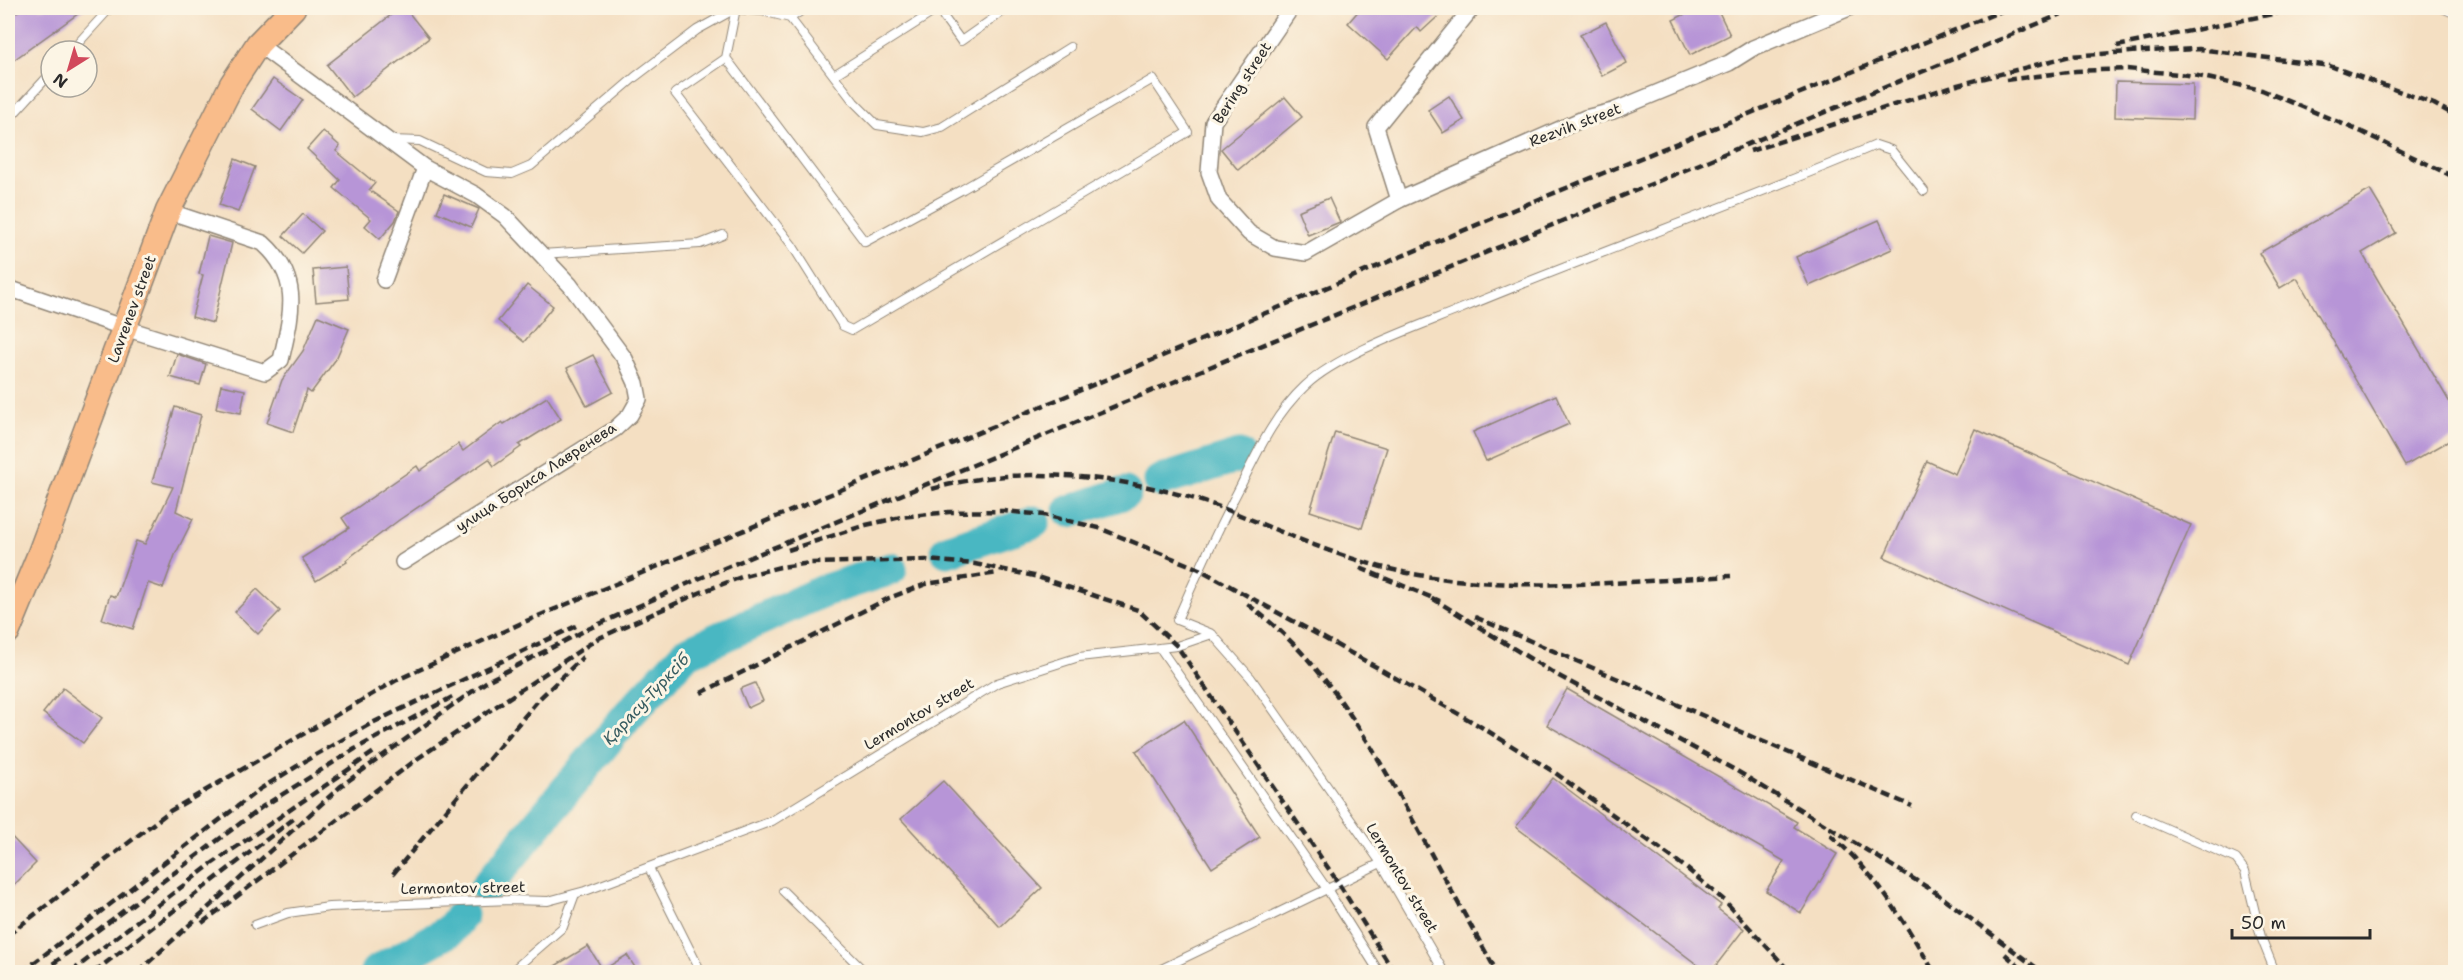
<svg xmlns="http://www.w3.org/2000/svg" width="2463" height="980" viewBox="0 0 2463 980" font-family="'Shantell Sans',sans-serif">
<rect width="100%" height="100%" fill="#fcf5e5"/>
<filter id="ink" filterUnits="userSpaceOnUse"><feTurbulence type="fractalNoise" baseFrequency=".0167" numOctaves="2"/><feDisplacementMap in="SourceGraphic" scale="12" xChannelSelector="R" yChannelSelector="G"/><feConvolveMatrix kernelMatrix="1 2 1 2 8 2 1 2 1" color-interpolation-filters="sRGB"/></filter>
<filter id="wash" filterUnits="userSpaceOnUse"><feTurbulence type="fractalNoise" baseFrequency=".008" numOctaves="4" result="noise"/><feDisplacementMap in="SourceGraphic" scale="24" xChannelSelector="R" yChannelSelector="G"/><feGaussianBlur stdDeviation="1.35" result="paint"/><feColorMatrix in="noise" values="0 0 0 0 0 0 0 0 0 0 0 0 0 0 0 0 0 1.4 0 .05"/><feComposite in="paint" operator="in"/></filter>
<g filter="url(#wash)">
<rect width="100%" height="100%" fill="#f4dfc2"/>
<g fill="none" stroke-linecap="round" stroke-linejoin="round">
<!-- river -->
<g stroke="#49b7c2" stroke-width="33">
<path d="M1160,481L1239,456"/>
<path d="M1070,511L1125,493"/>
<path d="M947,551L1034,522"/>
<path d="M486,887L628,715L686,653L823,591L891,569"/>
<path d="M376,972L449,931L462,915"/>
</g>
</g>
<g id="blocks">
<!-- building -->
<g fill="#b795d7">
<path d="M23,8H86L8,64V18Z"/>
<path d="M400,8H405L429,38L352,97L327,65Z"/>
<path d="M1361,8H1447L1421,32L1417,27L1388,59L1348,23Z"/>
<path d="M1697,8H1717L1730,35L1690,55L1673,20Z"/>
<path d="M1606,22L1627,63L1602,76L1580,35Z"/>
<path d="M273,79L303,100L281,131L252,109Z"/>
<path d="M2116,82L2193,84L2192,120L2115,117Z"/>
<path d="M1449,96L1464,120L1443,133L1428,110Z"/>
<path d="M1285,97L1302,117L1238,170L1221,149Z"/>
<path d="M323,131L340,146L336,151L375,183L369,190L399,211L395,221L380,239L365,226L371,219L334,188L340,180L307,149Z"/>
<path d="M235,159L255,167L238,212L219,205Z"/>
<path d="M2370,190L2396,233L2362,253L2456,413V437L2405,466L2297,278L2280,288L2259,253Z"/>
<path d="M444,194L479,209L471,227L437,212Z"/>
<path d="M1329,198L1340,222L1308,235L1298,211Z"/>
<path d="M303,214L322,231L302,253L283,236Z"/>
<path d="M1879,220L1892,249L1809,286L1796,257Z"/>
<path d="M208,236L232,243L213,323L192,317L203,275L199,274Z"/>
<path d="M346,267L349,299L316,302L313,270Z"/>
<path d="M527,285L553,306L524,342L498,321Z"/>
<path d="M318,316L349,329L336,359L311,393L307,390L293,432L267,423L282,380L303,351Z"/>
<path d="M177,354L206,364L200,385L170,377Z"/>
<path d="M593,355L613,392L587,406L567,368Z"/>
<path d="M221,385L245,390L241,413L216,408Z"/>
<path d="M1556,395L1569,424L1486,461L1473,432Z"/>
<path d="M547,397L561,419L519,445L521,447L494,466L489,459L399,520L346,560L347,562L316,581L302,558L349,528L342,518L417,466L420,471L458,444L463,451L502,422L504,424Z"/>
<path d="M175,407L201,415L176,511L193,519L175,555L163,588L148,583L133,629L102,619L110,595L116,597L136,541L145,544L173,487L152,482Z"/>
<path d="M1975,429L2191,525L2129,665L1884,557L1927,461L1955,474Z"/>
<path d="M1335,432L1387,448L1362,528L1310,511Z"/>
<path d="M257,589L280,611L258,634L235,612Z"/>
<path d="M755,683L763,701L748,708L740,689Z"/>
<path d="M63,688L102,718L83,743L43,713Z"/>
<path d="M1567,689L1797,822L1794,827L1837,854L1801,913L1766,891L1784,861L1547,725Z"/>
<path d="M1184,720L1260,837L1212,868L1136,751Z"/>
<path d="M1553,778L1721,905L1718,909L1744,929L1711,972H1707L1516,827Z"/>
<path d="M943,781L1042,888L1000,927L901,819Z"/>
<path d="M8,833L36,863L8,891Z"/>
<path d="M588,946L603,970L627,955L638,972H545Z"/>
</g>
</g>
</g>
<g filter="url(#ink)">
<use href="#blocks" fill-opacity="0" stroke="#908576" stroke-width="1.5"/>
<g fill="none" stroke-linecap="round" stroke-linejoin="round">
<defs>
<g id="service">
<path d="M2442,8L2456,14"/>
<path d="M790,18L806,8"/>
<path d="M71,51L110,8"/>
<path d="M726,58L675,93L792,245L843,326L852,330L1188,132L1153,79L963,189L865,242L726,58L736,8"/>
<path d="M834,75L938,9L961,41L1008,8"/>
<path d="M8,120L51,73"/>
<path d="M391,140L420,141L486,172L512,174L531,166L635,77L697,30L735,9L762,11L790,18L854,102L877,125L923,132L942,127L1070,47"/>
<path d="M541,254L700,244L723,235"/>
<path d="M1212,634L1177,620C1197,574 1218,529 1241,485C1259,449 1275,414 1305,386C1340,353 1417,327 1463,308C1600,251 1740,203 1876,145L1891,150L1924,191"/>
<path d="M1160,648L1327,889L1379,972"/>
<path d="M2136,815L2236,859L2245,871L2261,937L2275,972"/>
<path d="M649,868L701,972"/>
<path d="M783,891L865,972"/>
<path d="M255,925L288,913L329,907L511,900L548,901L585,891L772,821L997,683L1079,657L1177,646L1212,634L1251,678L1381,863L1444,972"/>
<path d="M511,972L563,927L575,894"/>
<path d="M1155,972L1381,863"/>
</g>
<g id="minor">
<path d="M1291,8L1213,122L1209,172L1219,200L1249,233L1275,248L1306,253L1399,200L1585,118L1613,111L1729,63L1753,48L1849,8"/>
<path d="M258,44L425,168L476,195L505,216L570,285L625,359L636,383L639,399L630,415L615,429L403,562"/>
<path d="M1399,200L1376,127L1472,8"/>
<path d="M384,280L425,168"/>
<path d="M8,288L125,328L265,372L281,360C291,315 303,279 263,243L168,211"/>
</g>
<path id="primary" d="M8,631L39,556L168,211L232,84L258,44L293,8"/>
</defs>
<!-- service casing -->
<use href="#service" stroke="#908576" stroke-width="10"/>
<!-- minor casing -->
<use href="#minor" stroke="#908576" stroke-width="18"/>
<!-- primary casing -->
<use href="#primary" stroke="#908576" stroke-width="27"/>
<!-- service -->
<use href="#service" stroke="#fff" stroke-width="8"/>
<!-- minor -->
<use href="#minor" stroke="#fff" stroke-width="15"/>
<!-- primary -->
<use href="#primary" stroke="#f9bc8a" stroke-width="24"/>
<!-- rail -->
<g stroke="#2b2b2b" stroke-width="4.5" stroke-dasharray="9 4.5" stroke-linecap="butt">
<path d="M2117,46L2302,8"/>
<path d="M2006,80L2076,71L2127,69L2198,76L2262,90L2362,132L2456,178"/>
<path d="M1750,151L1950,87L2070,56L2145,51L2199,49L2330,66L2434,104L2456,116"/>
<path d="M932,489C1023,462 1142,477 1230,511C1292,536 1352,564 1419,575C1522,592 1626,582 1731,576"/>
<path d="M788,550L866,525L901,517L949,512L1004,511L1044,515L1099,528L1199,569L1378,668L1478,725L1554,772L1685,867L1725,901L1790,972"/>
<path d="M1360,568L1440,601"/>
<path d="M1432,598L1555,674L1737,771L1935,892L2042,972"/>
<path d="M1247,604C1324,659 1370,743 1415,824C1442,874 1469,923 1497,972"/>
<path d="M1475,617L1912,806"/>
<path d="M701,693L889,598L926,584L998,573"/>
<path d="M1830,835C1875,872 1905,923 1934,972"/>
<path d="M393,874L539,699L583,657"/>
<path d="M202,923L417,759L597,639L699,593L744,576L780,567L811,563L926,560L975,564L1034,576L1138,610L1177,646L1339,884L1394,972"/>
<path d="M8,935L170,811L395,681L524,622L1515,209L2009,8"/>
<path d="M2005,954L2025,972"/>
<path d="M22,972L260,789L312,757L372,723L576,626"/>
<path d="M42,972L262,807L355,749L456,695"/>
<path d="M71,972L210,865L374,752"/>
<path d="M94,972L296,817"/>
<path d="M138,972L341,786L450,707L489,680L586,630L698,579L2076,8"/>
</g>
</g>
</g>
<g text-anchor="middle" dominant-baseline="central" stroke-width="6" stroke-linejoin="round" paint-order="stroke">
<!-- street labels -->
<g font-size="15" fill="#2b2b2b" stroke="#fcf5e5">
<text transform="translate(1242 83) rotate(-57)">Bering street</text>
<text transform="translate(1575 125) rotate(-21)">Rezvih street</text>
<text transform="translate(132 309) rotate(-70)">Lavrenev street</text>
<text transform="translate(536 477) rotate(-33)">улица Бориса Лавренева</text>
<text transform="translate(919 714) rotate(-31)">Lermontov street</text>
<text transform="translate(1402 878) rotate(59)">Lermontov street</text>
<text transform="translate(463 888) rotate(-1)">Lermontov street</text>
</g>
<!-- water labels -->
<g font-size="16" font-style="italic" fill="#365c60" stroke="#fcf5e5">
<text transform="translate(646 699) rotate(-47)">Қарасу-Түрксіб</text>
</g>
</g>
<!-- margin -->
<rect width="2463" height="980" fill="none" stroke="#fcf5e5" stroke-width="30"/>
<!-- north arrow -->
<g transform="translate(69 69) rotate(217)"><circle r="28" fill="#fcf5e5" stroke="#a8a49b" stroke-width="1.5"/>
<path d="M0-4.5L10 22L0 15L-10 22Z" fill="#d1495b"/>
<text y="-9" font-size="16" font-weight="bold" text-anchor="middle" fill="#2b2b2b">N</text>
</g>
<!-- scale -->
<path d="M2232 929v9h138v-9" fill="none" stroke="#2b2b2b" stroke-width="3"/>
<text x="2241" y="929" font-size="18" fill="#2b2b2b" stroke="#fcf5e5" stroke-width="4.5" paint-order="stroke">50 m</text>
</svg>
